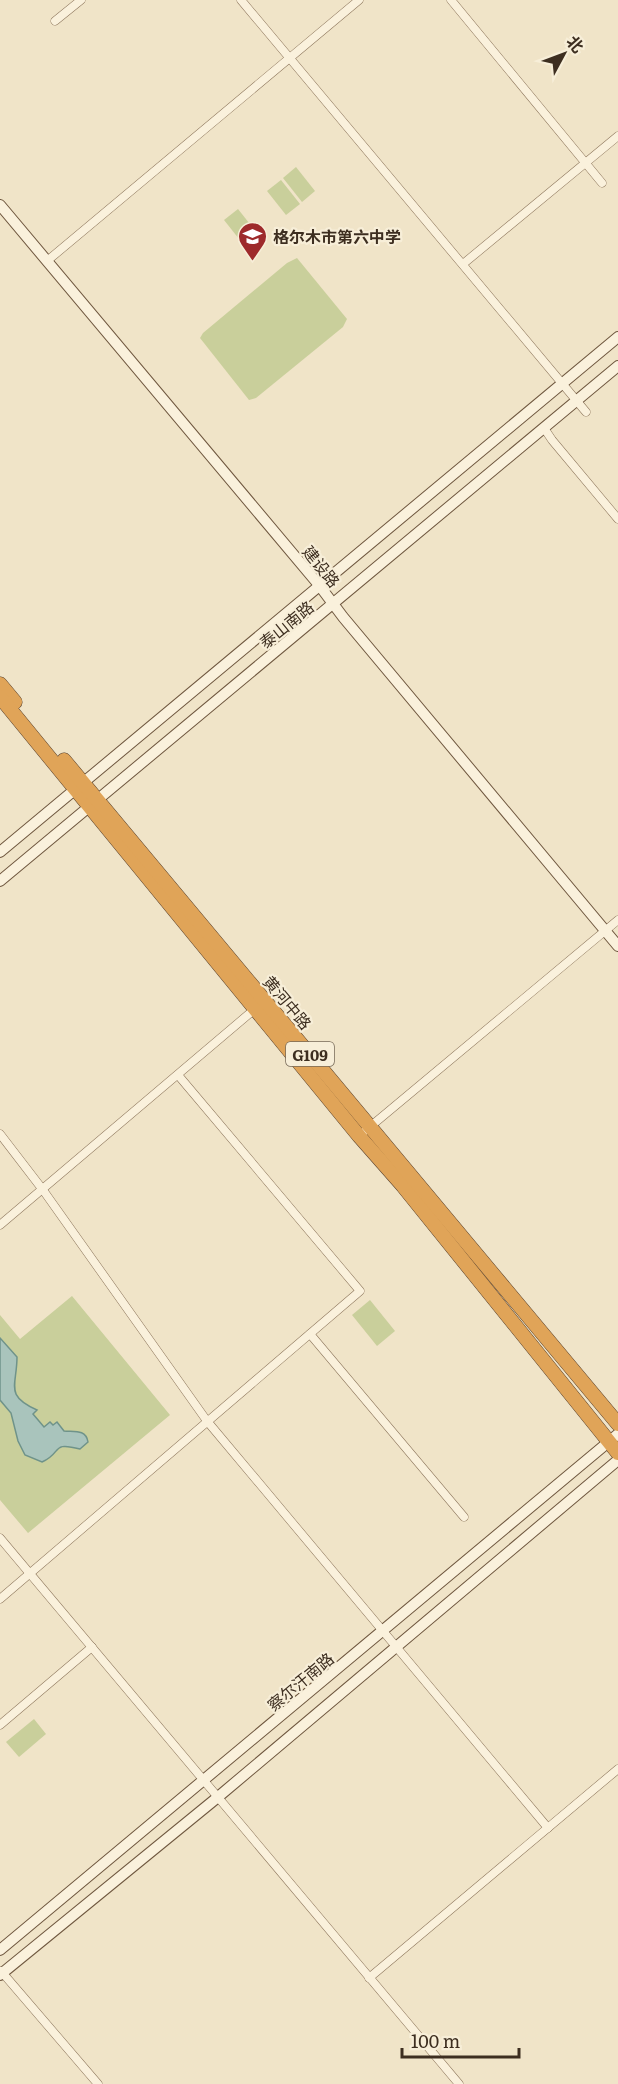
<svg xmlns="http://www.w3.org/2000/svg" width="618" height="2084" viewBox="0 0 618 2084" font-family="Literata,'Noto Sans SC',serif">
<rect width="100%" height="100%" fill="#f0e4c8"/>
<!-- green -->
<g fill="#c9cf9b">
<path d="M296,167L315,191L302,202L283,178Z"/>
<path d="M281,180L300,204L286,215L267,191Z"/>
<path d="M238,209L257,233L243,244L224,220Z"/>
<path d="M297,258L347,319L343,327L256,398L249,400L200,338L203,333L287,263Z"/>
<path d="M72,1296L170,1415L28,1533L0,1500V1315L20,1339Z"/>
<path d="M370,1300L395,1331L377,1346L352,1315Z"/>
<path d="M34,1719L46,1734L19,1757L6,1742Z"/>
</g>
<!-- water -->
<path fill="#a9c4bc" stroke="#6f938a" stroke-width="1.5" d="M0,1338L17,1357C17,1386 4,1395 37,1410L33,1414L44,1427L50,1422L53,1425L57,1422L64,1431C74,1432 86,1429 88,1442L80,1449C50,1441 63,1453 42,1462L25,1455L18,1441L11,1413L0,1400Z"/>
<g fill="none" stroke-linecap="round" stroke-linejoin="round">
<defs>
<g id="street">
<path d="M241,0L586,412"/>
<path d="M451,0L602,183"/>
<path d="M55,21L81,0"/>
<path d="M47,261L359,0"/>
<path d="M463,264L618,136"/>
<path d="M544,428L552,440L618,519"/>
<path d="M0,1134L43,1190L207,1421L548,1828"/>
<path d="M359,1136L618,920"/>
<path d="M0,1225L256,1008"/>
<path d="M310,1334L464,1517"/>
<path d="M0,1538L459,2084"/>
<path d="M0,1599L360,1291L178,1075"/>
<path d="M0,1725L92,1647"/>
<path d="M1,1971L98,2084"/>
<path d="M369,1978L618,1769"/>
</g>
<g id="secondary">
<path d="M0,205L319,585L343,617L618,946"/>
<path d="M0,852L618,337"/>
<path d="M0,881L618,366"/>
<path d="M0,1950L618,1434"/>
<path d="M0,1975L218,1797L618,1460"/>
</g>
<g id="highway">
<path d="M0,684L15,702"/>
<path d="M0,697L359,1136L403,1186L618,1453"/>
<path d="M64,760L618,1424"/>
</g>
</defs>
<!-- street casing -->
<use href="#street" stroke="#8d765c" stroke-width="9"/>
<!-- secondary casing -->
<use href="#secondary" stroke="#6f573f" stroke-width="12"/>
<!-- highway casing -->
<use href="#highway" stroke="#5b4430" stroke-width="15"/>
<!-- street -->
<use href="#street" stroke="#faf1dc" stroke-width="8"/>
<!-- secondary -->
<use href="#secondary" stroke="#faf1dc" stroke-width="10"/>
<!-- highway -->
<use href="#highway" stroke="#e0a458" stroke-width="14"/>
</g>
<!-- icons -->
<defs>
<symbol id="school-pin" viewBox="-11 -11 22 30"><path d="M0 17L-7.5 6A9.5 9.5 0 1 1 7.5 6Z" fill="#9e2a2b" stroke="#f7eed8"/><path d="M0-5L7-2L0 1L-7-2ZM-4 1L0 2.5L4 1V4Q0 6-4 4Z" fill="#fff"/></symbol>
</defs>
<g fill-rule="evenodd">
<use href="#school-pin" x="236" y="220" width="33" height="45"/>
</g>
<g text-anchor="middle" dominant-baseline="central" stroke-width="4.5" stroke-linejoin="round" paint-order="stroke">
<!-- shield labels -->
<rect fill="#f7eed8" stroke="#756857" stroke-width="1.5" x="286" y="1042" width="48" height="24" rx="4.5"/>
<g font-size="15" font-weight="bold" fill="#3d2e20">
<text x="310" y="1054">G109</text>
</g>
<!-- poi labels -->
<g font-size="16" font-weight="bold" fill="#3d2e20" stroke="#f7eed8" text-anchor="start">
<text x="273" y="236">格尔木市第六中学</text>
</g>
<!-- street labels -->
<g font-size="16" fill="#3d2e20" stroke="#f7eed8">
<text transform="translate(322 566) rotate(51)">建设路</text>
<text transform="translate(286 624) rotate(-39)">泰山南路</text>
<text transform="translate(288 1002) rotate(50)">黄河中路</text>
<text transform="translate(300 1681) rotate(-40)">察尔汗南路</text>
</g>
</g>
<!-- north arrow -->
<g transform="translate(564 54) rotate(49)" stroke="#f7eed8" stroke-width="4.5" paint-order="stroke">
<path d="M0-4.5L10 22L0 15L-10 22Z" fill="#3d2e20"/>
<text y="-9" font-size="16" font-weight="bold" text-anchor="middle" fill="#3d2e20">北</text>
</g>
<!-- scale -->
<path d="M402 2048v9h117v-9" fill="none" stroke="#3d2e20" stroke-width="3"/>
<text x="411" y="2048" font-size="18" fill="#3d2e20" stroke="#f7eed8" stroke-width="4.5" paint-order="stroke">100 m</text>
</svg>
